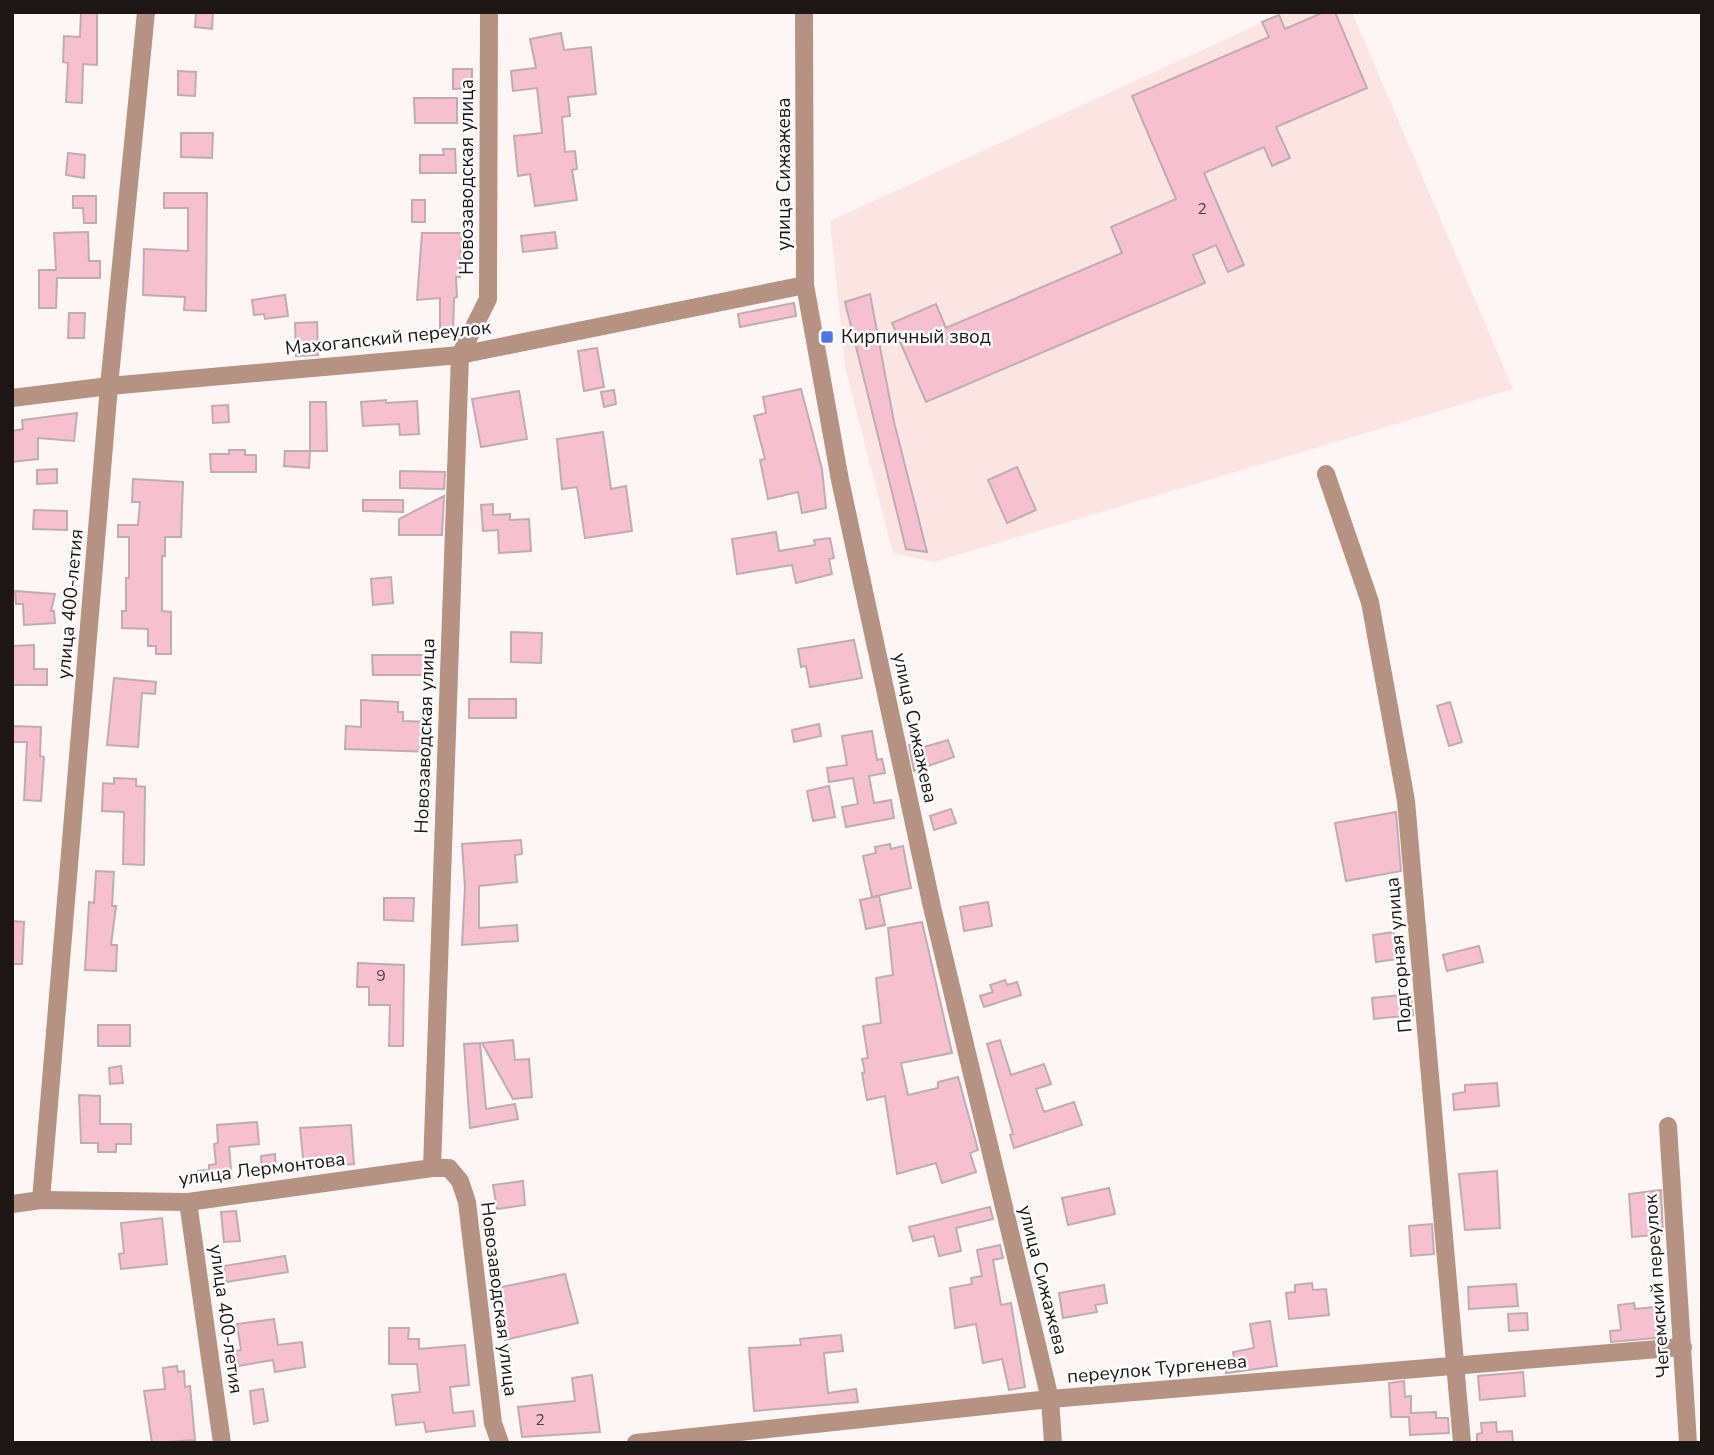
<svg xmlns="http://www.w3.org/2000/svg" width="1714" height="1455" viewBox="0 0 1714 1455" font-family="'Nunito Sans',sans-serif">
<rect width="100%" height="100%" fill="#fef5f5"/>
<!-- built -->
<path fill="#fce4e3" d="M1285,12H1352L1513,389L934,562L893,553L845,367L830,221Z"/>
<!-- building -->
<g fill="#f6c0d0" stroke="#bfacb1" stroke-width="2">
<path d="M81,12H97V65L83,64L82,103L66,102L68,63L63,62L64,36L80,37Z"/>
<path d="M196,12H213L212,29L195,27Z"/>
<path d="M1324,12H1335L1367,88L1276,127L1290,158L1272,166L1264,147L1204,173L1244,265L1228,272L1216,245L1193,255L1205,283L926,402L892,323L936,304L946,328L1122,253L1111,227L1176,199L1132,96L1269,37L1262,22L1279,15L1285,29Z"/>
<path d="M561,33L564,50L591,47L596,94L568,97L570,116L562,117L565,152L575,151L577,169L572,170L577,200L535,206L530,174L518,176L514,136L542,133L537,88L513,91L511,71L536,68L530,39Z"/>
<path d="M453,69H472V88L453,89Z"/>
<path d="M178,71L196,72L195,96L178,95Z"/>
<path d="M414,98H457V123H415Z"/>
<path d="M181,133H213L212,158L181,157Z"/>
<path d="M443,149H455L456,173H420V155H444Z"/>
<path d="M68,153L85,155L84,178L66,175Z"/>
<path d="M164,193H207L206,311L184,310L185,297L143,295L144,249L188,251V208H164Z"/>
<path d="M73,196H96V223H84L83,208H73Z"/>
<rect x="412" y="200" width="13" height="22"/>
<path d="M88,232L89,261H100V278H57L56,308H39V270H56L54,233Z"/>
<path d="M555,232L557,248L523,252L521,236Z"/>
<path d="M422,233H462L460,277H456L457,297L454,298L453,335H440V298L417,300Z"/>
<path d="M870,294L894,422L927,552L906,549L845,302Z"/>
<path d="M285,295L288,316L265,319L264,314L254,315L252,300Z"/>
<path d="M794,303L796,316L740,327L738,314Z"/>
<path d="M69,313H85L84,338H68Z"/>
<path d="M317,322L318,355L296,356L295,323Z"/>
<path d="M597,348L604,387L584,391L578,351Z"/>
<path d="M801,389L822,469L826,508L802,513L798,492L768,499L760,460L765,459L754,416L766,413L763,397Z"/>
<path d="M614,390L616,404L604,407L601,392Z"/>
<path d="M519,391L527,439L481,447L472,399Z"/>
<path d="M386,400V403L417,401L419,434L400,435L399,424L363,426L361,402Z"/>
<path d="M310,402H326L327,451H310Z"/>
<path d="M228,405L229,422L213,423L212,406Z"/>
<path d="M77,413L74,441L38,438V459L12,462V431L23,429L22,420Z"/>
<path d="M603,432L611,489L626,486L632,531L585,538L577,487L562,489L557,439Z"/>
<path d="M229,450H245V455H256V472H211L210,454H229Z"/>
<path d="M285,451H310L309,468L284,466Z"/>
<path d="M1017,467L1036,510L1007,523L988,480Z"/>
<path d="M57,469V483L37,484V470Z"/>
<path d="M400,471L445,472L444,489L400,488Z"/>
<path d="M133,479L183,482L181,537H165V556H162V611L171,612V654H156V646H148V629L122,628V611H126V578H129V537H118V525H138L140,502H132Z"/>
<path d="M444,496L442,535H399V519Z"/>
<path d="M363,500H403V512L363,511Z"/>
<path d="M493,504V515L510,514V520L529,519L531,551L499,553L498,530L483,531L481,505Z"/>
<path d="M34,510L67,511V530L33,529Z"/>
<path d="M776,532L779,551L815,545L814,540L830,538L834,558L829,559L832,574L796,583L792,565L737,574L732,539Z"/>
<path d="M391,577L393,603L373,605L371,579Z"/>
<path d="M15,591L55,594L51,611H54L55,623L24,625L23,604H16Z"/>
<path d="M511,632L542,633L541,663L511,662Z"/>
<path d="M854,640L862,678L810,687L806,666L801,667L798,649Z"/>
<path d="M34,645V669H47V685H13L12,646Z"/>
<path d="M372,655H428V675H373Z"/>
<path d="M114,678L156,682L155,694L142,693L138,747L107,745Z"/>
<rect x="469" y="699" width="47" height="19"/>
<path d="M361,700L398,702V712H403V721L432,722L431,752L345,749L346,726L361,727Z"/>
<path d="M1450,702L1462,742L1449,746L1437,706Z"/>
<path d="M819,724L821,736L794,742L792,730Z"/>
<path d="M12,726L41,727L40,756L44,757L41,801L24,800L27,742H12Z"/>
<path d="M872,731L877,760L882,759L885,773L869,776L874,803L891,800L894,818L846,827L842,807L858,804L853,778L829,782L827,768L847,765L842,736Z"/>
<path d="M948,740L954,757L914,771L909,745L920,742L921,748Z"/>
<path d="M114,778L136,779V786L145,787L144,865L123,864L124,812L102,811L103,783L114,784Z"/>
<path d="M829,786L835,817L813,821L807,791Z"/>
<path d="M951,809L956,823L934,830L930,816Z"/>
<path d="M1396,812L1401,871L1346,881L1335,823Z"/>
<path d="M521,840L522,854L515,855L517,882L479,886V928L517,925L518,941L462,945L465,887L462,844Z"/>
<path d="M890,844L891,849L903,846L911,888L872,897L863,856L876,853L875,847Z"/>
<path d="M96,871L114,872L112,906H116L111,945H117L116,971L85,970L89,902L94,903Z"/>
<path d="M879,896L885,925L866,929L860,900Z"/>
<path d="M384,898H414L413,921L384,920Z"/>
<path d="M988,902L992,926L964,931L960,907Z"/>
<path d="M12,921L24,922L22,964H12Z"/>
<path d="M922,922L952,1053L901,1063L908,1095L938,1088V1082L958,1077L978,1150L970,1153L976,1172L942,1183L936,1163L897,1174L885,1096L867,1100L862,1073L865,1072L862,1059L868,1058L863,1026L881,1023L876,978L893,975L888,928Z"/>
<path d="M1394,932L1397,959L1376,962L1373,935Z"/>
<path d="M1479,946L1483,962L1447,971L1443,955Z"/>
<path d="M358,963L404,965L403,1046H389L390,1005H369V987H357Z"/>
<path d="M1005,980L1007,985L1017,982L1021,995L984,1007L980,996L993,992L990,985Z"/>
<path d="M1411,994L1413,1015L1374,1019L1372,998Z"/>
<rect x="98" y="1025" width="32" height="21"/>
<path d="M513,1040L515,1060L529,1059L532,1097L513,1099L482,1043Z"/>
<path d="M1000,1040L1011,1075L1044,1064L1051,1084L1036,1089L1044,1112L1074,1102L1082,1125L1014,1148L1010,1135L1013,1134L987,1044Z"/>
<path d="M480,1043L486,1109L515,1104L518,1119L470,1128L464,1044Z"/>
<path d="M121,1066L123,1083L110,1084L109,1068Z"/>
<path d="M1497,1083L1499,1106L1454,1110L1453,1094L1465,1092V1085Z"/>
<path d="M79,1095L100,1096V1124H131V1144H116V1152H98V1143H81Z"/>
<path d="M257,1122L259,1144L229,1147L232,1180L200,1183L198,1171L209,1170V1165L216,1164L214,1144L218,1143L217,1125Z"/>
<path d="M351,1125L354,1164L304,1168L300,1128Z"/>
<path d="M275,1154L276,1171L262,1172L261,1156Z"/>
<path d="M1497,1171L1500,1228L1465,1230L1459,1174Z"/>
<path d="M523,1181L525,1205L497,1209L493,1185Z"/>
<path d="M1109,1188L1115,1214L1068,1225L1062,1198Z"/>
<path d="M1661,1190L1663,1234L1632,1237L1629,1194Z"/>
<path d="M990,1207L993,1219L956,1228L961,1251L939,1256L934,1236L913,1241L909,1227Z"/>
<path d="M236,1211L240,1241L224,1242L221,1212Z"/>
<path d="M162,1218L167,1264L121,1269L119,1254L124,1253L121,1223Z"/>
<path d="M1432,1224L1434,1254L1411,1256L1409,1226Z"/>
<path d="M1000,1245L1003,1258L993,1260L1001,1305L1011,1303L1025,1387L1009,1390L1002,1359L983,1363L976,1324L955,1328L950,1288L972,1284L971,1278L982,1276L977,1250Z"/>
<path d="M285,1256L288,1272L226,1282L224,1266Z"/>
<path d="M565,1274L578,1323L505,1340L497,1288Z"/>
<path d="M1312,1283L1313,1290L1326,1289L1329,1315L1289,1319L1286,1293L1295,1292V1285Z"/>
<path d="M1516,1284L1518,1306L1469,1309L1468,1287Z"/>
<path d="M1104,1285L1107,1303L1095,1305L1097,1312L1063,1318L1059,1293Z"/>
<path d="M1634,1303L1635,1309L1664,1306L1667,1337L1611,1342L1610,1331L1621,1330L1618,1305Z"/>
<path d="M1527,1313L1528,1330L1509,1331L1508,1314Z"/>
<path d="M274,1319L278,1345L302,1342L305,1367L275,1372L273,1360L238,1366L236,1351L241,1350L237,1324Z"/>
<path d="M1270,1321L1277,1366L1226,1373L1224,1359L1234,1358L1233,1352L1254,1348L1250,1324Z"/>
<path d="M389,1328H409L408,1339H419V1349L465,1345L469,1385L450,1387L453,1413L473,1411L475,1426L426,1432L424,1422L396,1425L392,1395L420,1392L417,1364H389Z"/>
<path d="M841,1335L843,1351L824,1353L828,1393L856,1389L858,1402L754,1411L749,1348L801,1345L800,1339Z"/>
<path d="M177,1366L178,1372L184,1371L185,1387L190,1386L195,1440L152,1443L144,1391L165,1389L163,1368Z"/>
<path d="M1523,1372L1525,1396L1480,1400L1478,1376Z"/>
<path d="M592,1375L600,1432L522,1437L518,1407L575,1401L572,1378Z"/>
<path d="M1404,1381L1405,1397L1411,1396V1413L1436,1412V1418H1448L1449,1433L1410,1435L1409,1417H1391L1389,1383Z"/>
<path d="M263,1389L268,1421L254,1424L250,1391Z"/>
<path d="M1496,1422L1497,1432L1512,1431L1513,1443H1477V1434L1482,1433L1481,1423Z"/>
</g>
<g fill="none" stroke-linecap="round" stroke-linejoin="round">
<!-- street -->
<g stroke="#b69283" stroke-width="18">
<path d="M489,12L488,299L460,355L432,1168H449L460,1181L467,1202L493,1423L500,1443"/>
<path d="M804,12L805,285L840,480L932,907L1050,1399L1053,1443"/>
<path d="M12,398L109,386L460,355L805,285"/>
<path d="M1326,474L1370,602L1406,801L1462,1443"/>
<path d="M1668,1126L1688,1443"/>
<path d="M41,1200L109,386L146,12"/>
<path d="M188,1202L222,1443"/>
<path d="M12,1204L41,1200L188,1202L432,1168"/>
<path d="M636,1443L1050,1399L1683,1347"/>
</g>
</g>
<!-- markers -->
<rect fill="#5075e9" stroke="#fff" stroke-width="2.5" x="820" y="330" width="14" height="14" rx="3.5"/>
<g text-anchor="middle" dominant-baseline="central" stroke-width="5" stroke-linejoin="round" paint-order="stroke">
<!-- number labels -->
<g font-size="16" fill="#534044">
<text x="1202" y="209">2</text>
<text x="381" y="976">9</text>
<text x="540" y="1420">2</text>
</g>
<!-- street labels -->
<g font-size="19" fill="#1d1615" stroke="#fff">
<text transform="translate(784 174) rotate(-90)">улица Сижажева</text>
<text transform="translate(467 177) rotate(-90)">Новозаводская улица</text>
<text transform="translate(388 338) rotate(-6)">Махогапский переулок</text>
<text transform="translate(70 604) rotate(-85)">улица 400-летия</text>
<text transform="translate(915 728) rotate(78)">улица Сижажева</text>
<text transform="translate(425 736) rotate(-88)">Новозаводская улица</text>
<text transform="translate(1399 955) rotate(-95)">Подгорная улица</text>
<text transform="translate(262 1169) rotate(-7)">улица Лермонтова</text>
<text transform="translate(1043 1280) rotate(76)">улица Сижажева</text>
<text transform="translate(1657 1286) rotate(-94)">Чегемский переулок</text>
<text transform="translate(499 1299) rotate(83)">Новозаводская улица</text>
<text transform="translate(226 1319) rotate(82)">улица 400-летия</text>
<text transform="translate(1157 1369) rotate(-5)">переулок Тургенева</text>
</g>
<!-- poi labels -->
<g font-size="19" fill="#1d1615" stroke="#fff" text-anchor="start">
<text x="841" y="337">Кирпичный звод</text>
</g>
</g>
<!-- border -->
<rect width="1714" height="1455" fill="none" stroke="#1d1615" stroke-width="28"/>
</svg>
